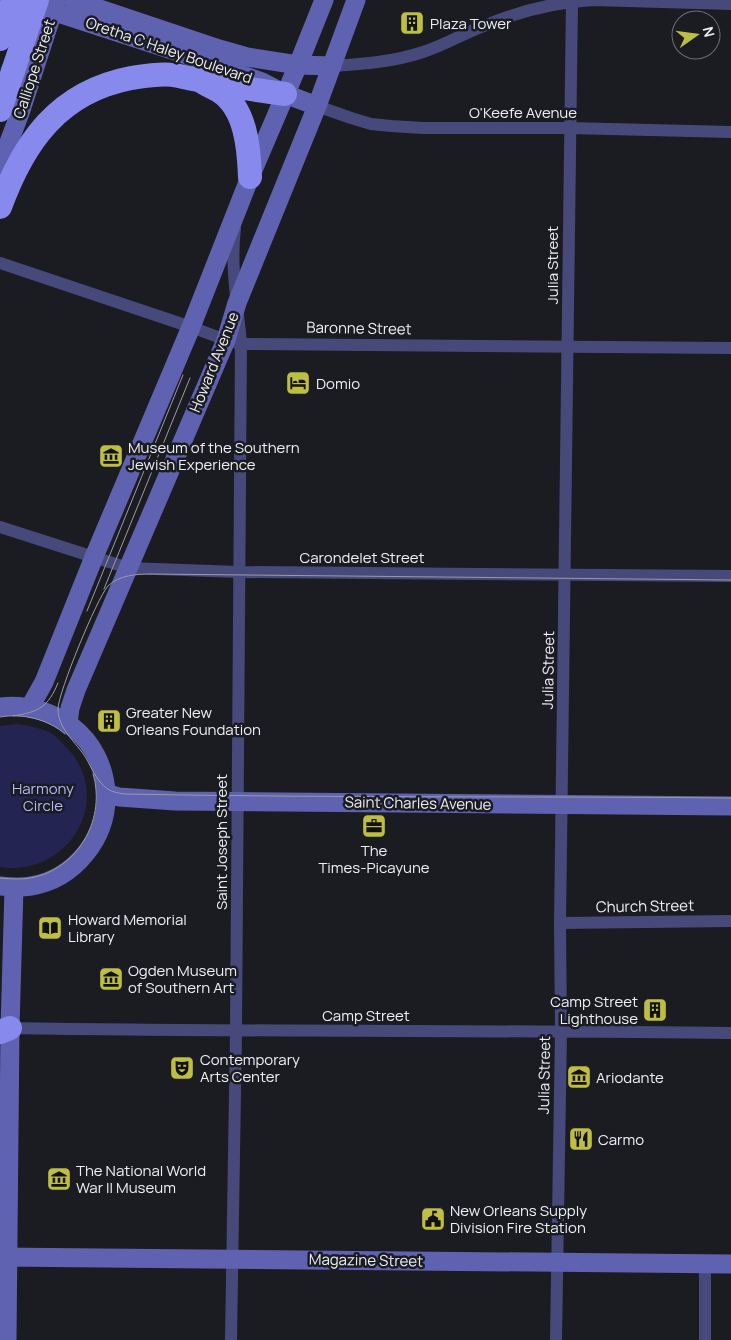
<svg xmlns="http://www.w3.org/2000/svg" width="731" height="1340" viewBox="0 0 731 1340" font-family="Manrope,sans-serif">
<rect width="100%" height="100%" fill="#1b1b22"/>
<!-- green -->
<path fill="#242453" d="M18,724C29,726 41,728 51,733C57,737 63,744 68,749C115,801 67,878 0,867V726Z"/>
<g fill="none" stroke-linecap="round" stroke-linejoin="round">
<!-- street -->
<g stroke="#47497b" stroke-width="12">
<path d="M332,66C363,64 393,62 423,52C445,45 464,33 486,25C520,11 556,2 593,0L731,4"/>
<path d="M317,106L351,118L371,124L391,126L423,128H569L731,132"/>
<path d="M0,263L191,327L226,340L241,344L731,348"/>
<path d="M0,527L128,568L239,572L731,576"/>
<path d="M560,923L731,921"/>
<path d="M5,1028C247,1032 489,1030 731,1033"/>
<path d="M231,1340L236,1031L241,344C238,306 230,267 235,229"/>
<path d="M556,1340L561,1031L560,923L572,0"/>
<path d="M705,1340V1264"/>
</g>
<!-- secondary -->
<g stroke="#5f61b1" stroke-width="19">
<path d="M73,0L219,49L247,57L298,65L332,66"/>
<path d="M21,1L181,53L262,82L285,94L317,106"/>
<path d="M0,166L20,113L56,2"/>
<path d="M0,707C54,701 103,737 106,793C108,838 74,879 31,886C20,888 10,887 0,886"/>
<path d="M30,707L44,682L94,557L191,327L250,177L298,65L324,0"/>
<path d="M68,723L70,708L76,690L226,340L237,303L317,106L356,0"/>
<path d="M106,793L119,797L175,801L731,806"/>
<path d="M0,1257L731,1264"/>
<path d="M7,1340L10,1028L14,888"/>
</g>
<!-- highway -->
<g stroke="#8789ed" stroke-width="24">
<path d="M0,39L13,0"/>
<path d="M204,83C209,86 214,88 219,91C246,108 249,148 250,177"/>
<path d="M0,110L13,71"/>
<path d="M0,207C24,141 59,92 131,78C144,76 160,73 173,75C182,76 190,79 199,80C227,86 256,90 285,94"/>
<path d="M0,1032L10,1028"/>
</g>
<!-- tram -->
<g stroke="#9b9ca2" stroke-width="1">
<path d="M731,580L151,574C137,574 119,575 108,586C97,598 58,693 58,709C58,729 76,742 86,758C91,767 96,779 104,786C110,792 118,793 125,794C327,798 529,796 731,798"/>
<path d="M104,589L190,378"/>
<path d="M87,611L183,375"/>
<path d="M13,716C39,712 48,707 58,683"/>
<path d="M0,717C22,713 48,719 65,734"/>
<path d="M0,878C12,879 23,880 35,877C80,866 106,817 93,774"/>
</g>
<!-- highway-bridge -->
<path stroke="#8789ed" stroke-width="24" d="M13,71L37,0"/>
</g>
<!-- icons -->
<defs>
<symbol id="building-square" viewBox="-11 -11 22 22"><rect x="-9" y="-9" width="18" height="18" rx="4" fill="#bebf42" stroke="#1b1b22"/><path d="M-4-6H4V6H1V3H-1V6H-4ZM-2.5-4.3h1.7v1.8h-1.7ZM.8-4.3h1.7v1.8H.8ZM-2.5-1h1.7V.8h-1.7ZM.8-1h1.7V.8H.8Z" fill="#111"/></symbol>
<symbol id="hotel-square" viewBox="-11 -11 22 22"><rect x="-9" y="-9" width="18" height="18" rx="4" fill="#bebf42" stroke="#1b1b22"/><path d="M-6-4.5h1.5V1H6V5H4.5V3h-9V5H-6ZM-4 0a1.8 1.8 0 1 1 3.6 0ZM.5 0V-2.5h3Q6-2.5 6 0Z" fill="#111"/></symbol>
<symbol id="museum-square" viewBox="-11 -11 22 22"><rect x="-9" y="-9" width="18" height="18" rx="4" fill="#bebf42" stroke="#1b1b22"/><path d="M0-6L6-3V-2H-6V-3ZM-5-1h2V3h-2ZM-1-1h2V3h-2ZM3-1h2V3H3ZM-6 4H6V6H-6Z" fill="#111"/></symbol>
<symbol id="office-square" viewBox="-11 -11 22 22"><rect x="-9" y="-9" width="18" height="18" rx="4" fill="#bebf42" stroke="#1b1b22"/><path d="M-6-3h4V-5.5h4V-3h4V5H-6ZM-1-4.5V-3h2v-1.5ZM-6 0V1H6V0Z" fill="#111"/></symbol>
<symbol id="library-square" viewBox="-11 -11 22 22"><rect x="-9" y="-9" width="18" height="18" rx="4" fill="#bebf42" stroke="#1b1b22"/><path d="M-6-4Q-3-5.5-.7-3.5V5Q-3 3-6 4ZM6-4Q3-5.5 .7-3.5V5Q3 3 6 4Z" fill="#111"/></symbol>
<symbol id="theatre-square" viewBox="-11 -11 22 22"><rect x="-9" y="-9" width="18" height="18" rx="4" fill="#bebf42" stroke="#1b1b22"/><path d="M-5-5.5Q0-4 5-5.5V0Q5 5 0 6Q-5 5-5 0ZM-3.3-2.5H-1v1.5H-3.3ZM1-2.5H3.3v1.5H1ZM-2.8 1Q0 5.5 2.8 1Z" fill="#111"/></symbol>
<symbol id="restaurant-square" viewBox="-11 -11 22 22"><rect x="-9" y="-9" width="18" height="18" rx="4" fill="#bebf42" stroke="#1b1b22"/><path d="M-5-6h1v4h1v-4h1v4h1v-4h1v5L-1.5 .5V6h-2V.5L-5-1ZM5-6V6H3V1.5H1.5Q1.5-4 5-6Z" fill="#111"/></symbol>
<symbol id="civic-square" viewBox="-11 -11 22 22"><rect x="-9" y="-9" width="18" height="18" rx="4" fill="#bebf42" stroke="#1b1b22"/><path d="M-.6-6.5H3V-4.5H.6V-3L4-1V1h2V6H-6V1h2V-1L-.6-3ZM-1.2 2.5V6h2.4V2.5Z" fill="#111"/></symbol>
</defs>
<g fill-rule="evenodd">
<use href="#building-square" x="398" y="9" width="28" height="28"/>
<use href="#hotel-square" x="284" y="369" width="28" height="28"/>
<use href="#museum-square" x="97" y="442" width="28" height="28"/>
<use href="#building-square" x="95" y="707" width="28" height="28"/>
<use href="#office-square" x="360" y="812" width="28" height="28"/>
<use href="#library-square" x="36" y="914" width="28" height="28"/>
<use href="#museum-square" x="97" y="965" width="28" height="28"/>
<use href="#building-square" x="641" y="996" width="28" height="28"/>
<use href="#theatre-square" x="168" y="1054" width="28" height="28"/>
<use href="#museum-square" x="565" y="1063" width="28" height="28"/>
<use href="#restaurant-square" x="567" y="1125" width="28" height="28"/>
<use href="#museum-square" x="45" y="1165" width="28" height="28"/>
<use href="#civic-square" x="419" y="1205" width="28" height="28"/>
</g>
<g text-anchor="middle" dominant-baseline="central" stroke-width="5" stroke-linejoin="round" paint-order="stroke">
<!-- poi labels -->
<g font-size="15" fill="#eeeff4" stroke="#1b1b22" text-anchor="start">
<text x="430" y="23">Plaza Tower</text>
<text x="316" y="383">Domio</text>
<text x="128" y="447">Museum of the Southern<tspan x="128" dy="17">Jewish Experience</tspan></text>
<text x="126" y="712">Greater New<tspan x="126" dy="17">Orleans Foundation</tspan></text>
<text x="374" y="850" text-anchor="middle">The<tspan x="374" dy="17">Times-Picayune</tspan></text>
<text x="68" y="919">Howard Memorial<tspan x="68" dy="17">Library</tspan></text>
<text x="128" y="970">Ogden Museum<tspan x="128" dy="17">of Southern Art</tspan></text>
<text x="638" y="1001" text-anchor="end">Camp Street<tspan x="638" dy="17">Lighthouse</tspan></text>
<text x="200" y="1059">Contemporary<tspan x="200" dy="17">Arts Center</tspan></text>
<text x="596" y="1077">Ariodante</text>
<text x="598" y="1139">Carmo</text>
<text x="76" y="1170">The National World<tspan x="76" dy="17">War II Museum</tspan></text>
<text x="450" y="1210">New Orleans Supply<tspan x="450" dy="17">Division Fire Station</tspan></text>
</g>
<!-- street labels -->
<g font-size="15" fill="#eeeff4" stroke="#1b1b22">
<text transform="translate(169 50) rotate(19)">Oretha C Haley Boulevard</text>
<text transform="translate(34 69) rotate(-72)">Calliope Street</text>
<text x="523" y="112">O'Keefe Avenue</text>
<text transform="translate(552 265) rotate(-90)">Julia Street</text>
<text transform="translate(359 328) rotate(1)">Baronne Street</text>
<text transform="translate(214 362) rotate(-68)">Howard Avenue</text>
<text x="362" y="557">Carondelet Street</text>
<text transform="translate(548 670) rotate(-89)">Julia Street</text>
<text transform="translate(418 803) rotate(1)">Saint Charles Avenue</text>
<text transform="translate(221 842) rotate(-90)">Saint Joseph Street</text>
<text transform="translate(645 906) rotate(-1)">Church Street</text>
<text x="366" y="1015">Camp Street</text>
<text transform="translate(544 1075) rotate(-89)">Julia Street</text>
<text transform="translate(366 1260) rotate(1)">Magazine Street</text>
</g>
<!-- park labels -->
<g font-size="15" fill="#b2b8f8" stroke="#1b1b22">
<text x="43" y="788">Harmony<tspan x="43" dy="17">Circle</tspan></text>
</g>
</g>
<!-- north arrow -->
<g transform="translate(696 35) rotate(76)"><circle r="24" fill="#1b1b22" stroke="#6f7076"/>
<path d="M0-4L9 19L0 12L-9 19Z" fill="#bebf42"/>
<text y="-8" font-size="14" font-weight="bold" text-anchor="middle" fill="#eeeff4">N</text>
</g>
</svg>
